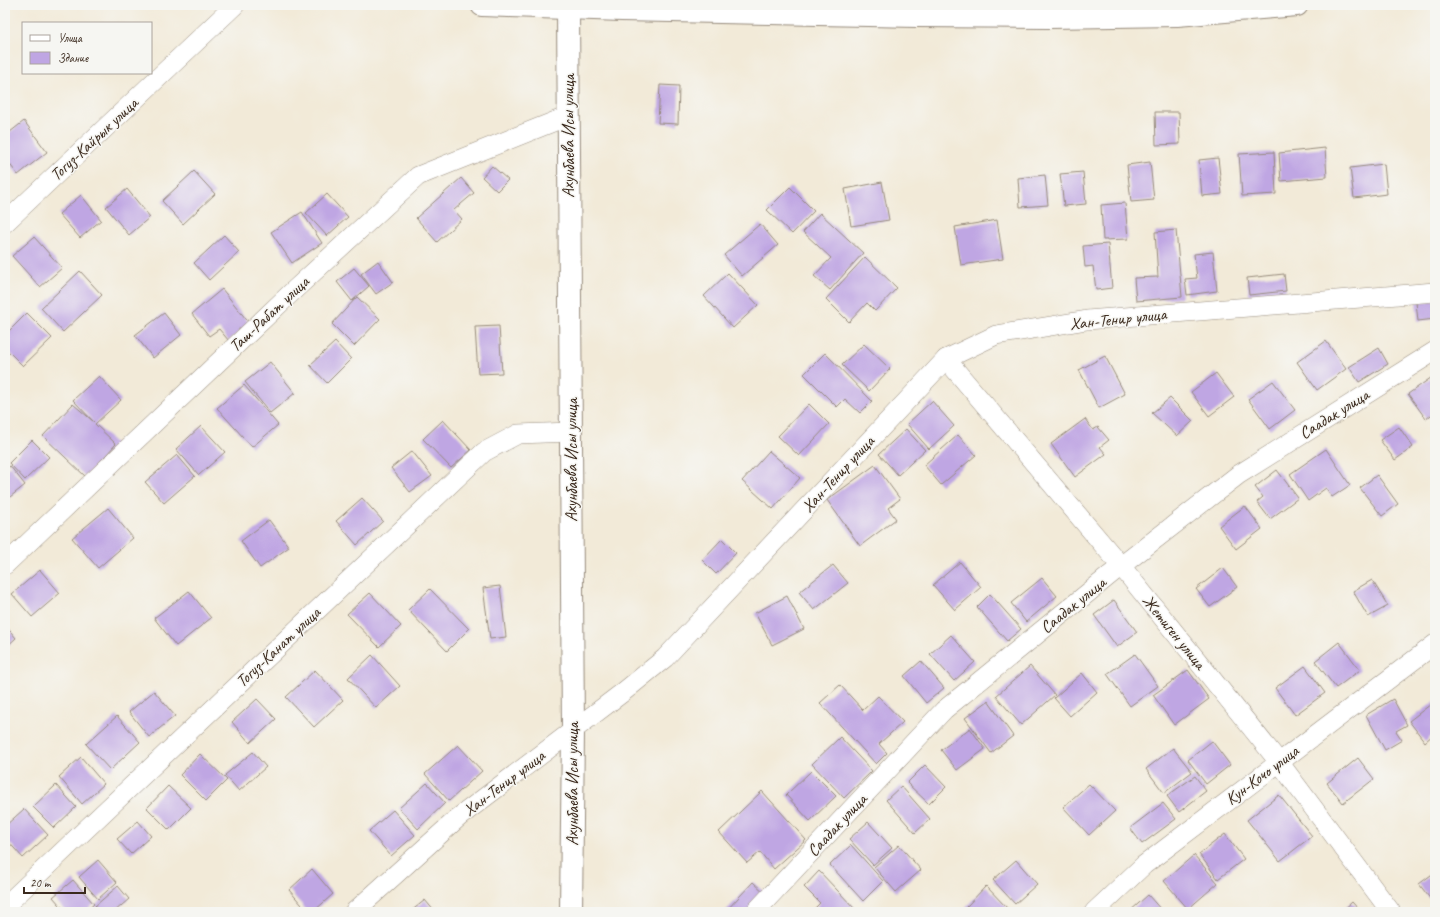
<svg xmlns="http://www.w3.org/2000/svg" width="1440" height="917" viewBox="0 0 1440 917" font-family="Caveat,sans-serif">
<rect width="100%" height="100%" fill="#f6f6f2"/>
<filter id="ink" filterUnits="userSpaceOnUse"><feTurbulence type="fractalNoise" baseFrequency=".025" numOctaves="2"/><feDisplacementMap in="SourceGraphic" scale="8" xChannelSelector="R" yChannelSelector="G"/><feConvolveMatrix kernelMatrix="1 2 1 2 8 2 1 2 1" color-interpolation-filters="sRGB"/></filter>
<filter id="wash" filterUnits="userSpaceOnUse"><feTurbulence type="fractalNoise" baseFrequency=".012" numOctaves="4" result="noise"/><feDisplacementMap in="SourceGraphic" scale="16" xChannelSelector="R" yChannelSelector="G"/><feGaussianBlur stdDeviation="0.9" result="paint"/><feColorMatrix in="noise" values="0 0 0 0 0 0 0 0 0 0 0 0 0 0 0 0 0 1.4 0 .05"/><feComposite in="paint" operator="in"/></filter>
<g filter="url(#wash)">
<rect width="100%" height="100%" fill="#f2ead8"/>
<g id="blocks">
<!-- building -->
<g fill="#bfa6e3">
<path d="M660,85L679,86L678,124L658,123Z"/>
<path d="M1155,112H1179L1180,144L1156,145Z"/>
<path d="M24,121L47,152L18,175L5,158V136Z"/>
<path d="M1325,148L1327,177L1281,181L1279,153Z"/>
<path d="M1274,152L1276,194L1242,196L1239,154Z"/>
<path d="M1218,158L1222,194L1202,196L1199,160Z"/>
<path d="M1150,162L1154,200L1131,202L1127,165Z"/>
<path d="M1384,164L1387,194L1354,198L1350,168Z"/>
<path d="M492,166L508,180L497,191L482,177Z"/>
<path d="M194,171L215,194L183,224L162,201Z"/>
<path d="M1083,172L1086,204L1064,206L1060,174Z"/>
<path d="M1045,175L1048,205L1020,207L1018,178Z"/>
<path d="M461,178L474,193L454,210L462,219L437,242L416,218Z"/>
<path d="M882,182L889,220L851,226L845,189Z"/>
<path d="M790,187L814,211L792,234L767,210Z"/>
<path d="M127,189L150,217L129,235L106,207Z"/>
<path d="M327,194L348,217L327,236L306,213Z"/>
<path d="M81,195L101,220L80,238L59,214Z"/>
<path d="M1125,203L1128,239L1103,240L1101,205Z"/>
<path d="M302,212L322,243L292,263L271,232Z"/>
<path d="M820,213L863,253L830,290L814,276L831,258L803,232Z"/>
<path d="M997,220L1003,259L961,265L955,227Z"/>
<path d="M760,224L778,245L742,276L724,255Z"/>
<path d="M1176,230L1182,297L1136,301L1134,278L1158,277L1155,232Z"/>
<path d="M224,235L239,252L209,280L194,263Z"/>
<path d="M34,237L62,268L40,287L12,256Z"/>
<path d="M1108,244L1112,288L1096,290L1093,266L1085,267L1083,246Z"/>
<path d="M1213,252L1217,291L1187,295L1185,279L1197,278L1194,254Z"/>
<path d="M865,257L897,288L875,311L867,303L849,322L826,299Z"/>
<path d="M378,261L393,282L376,294L361,274Z"/>
<path d="M354,268L369,286L352,301L337,282Z"/>
<path d="M80,271L102,295L63,332L41,308Z"/>
<path d="M728,273L758,305L733,328L704,296Z"/>
<path d="M1284,274L1286,291L1249,295L1247,278Z"/>
<path d="M222,289L250,324L229,341L219,329L209,336L192,314Z"/>
<path d="M357,297L380,319L354,346L332,324Z"/>
<path d="M1435,300V319L1418,321L1416,302Z"/>
<path d="M27,313L52,338L23,366L5,348V335Z"/>
<path d="M164,313L181,335L153,358L135,335Z"/>
<path d="M499,326L502,373L478,374L475,327Z"/>
<path d="M1326,341L1346,369L1317,390L1297,362Z"/>
<path d="M335,342L351,359L327,383L310,365Z"/>
<path d="M864,344L890,369L869,391L842,365Z"/>
<path d="M1379,348L1388,364L1359,382L1349,367Z"/>
<path d="M825,353L872,401L860,413L845,399L837,407L804,374Z"/>
<path d="M1105,356L1125,394L1099,408L1079,370Z"/>
<path d="M270,362L295,393L270,413L245,382Z"/>
<path d="M1216,373L1234,397L1209,416L1191,392Z"/>
<path d="M1435,375V412L1426,419L1408,394Z"/>
<path d="M99,376L121,400L95,424L116,444L86,477L43,436L73,404L94,422L73,400Z"/>
<path d="M1273,381L1295,410L1270,429L1248,399Z"/>
<path d="M244,385L278,425L252,447L217,408Z"/>
<path d="M1170,398L1193,421L1177,436L1152,413Z"/>
<path d="M932,401L954,426L929,449L907,424Z"/>
<path d="M809,404L829,424L799,456L778,436Z"/>
<path d="M1085,419L1093,430L1098,427L1109,440L1100,447L1106,454L1075,477L1051,444Z"/>
<path d="M443,420L471,450L451,468L423,439Z"/>
<path d="M201,426L225,452L199,475L176,449Z"/>
<path d="M1399,427L1413,447L1395,460L1380,440Z"/>
<path d="M906,429L925,450L898,475L879,454Z"/>
<path d="M958,435L976,455L941,485L924,465Z"/>
<path d="M32,440L49,457L25,480L9,463Z"/>
<path d="M1326,449L1350,485L1332,497L1326,488L1308,501L1290,474Z"/>
<path d="M412,451L432,476L410,492L391,468Z"/>
<path d="M769,451L800,478L773,509L742,481Z"/>
<path d="M177,455L195,476L164,503L145,482Z"/>
<path d="M875,465L900,499L888,508L896,519L860,546L827,500Z"/>
<path d="M10,466L25,485L5,501V470Z"/>
<path d="M1277,470L1298,498L1270,519L1257,502L1263,497L1255,487Z"/>
<path d="M1377,475L1398,504L1382,516L1360,488Z"/>
<path d="M362,498L383,521L357,545L336,521Z"/>
<path d="M1245,506L1262,529L1236,549L1219,526Z"/>
<path d="M108,508L133,538L98,568L72,538Z"/>
<path d="M269,520L289,547L260,568L241,541Z"/>
<path d="M722,539L736,553L716,574L702,560Z"/>
<path d="M960,562L981,587L955,610L933,585Z"/>
<path d="M833,565L848,583L814,610L799,592Z"/>
<path d="M1223,568L1237,587L1210,607L1196,589Z"/>
<path d="M40,570L60,593L32,617L12,594Z"/>
<path d="M1042,578L1057,596L1026,622L1011,603Z"/>
<path d="M1372,580L1388,606L1368,617L1353,591Z"/>
<path d="M500,586L506,637L490,639L483,588Z"/>
<path d="M430,589L469,629L447,651L408,610Z"/>
<path d="M189,591L211,618L176,646L154,618Z"/>
<path d="M370,593L401,626L379,647L347,614Z"/>
<path d="M990,594L1021,629L1007,641L977,607Z"/>
<path d="M787,596L804,629L772,645L755,613Z"/>
<path d="M1114,600L1137,632L1117,647L1094,615Z"/>
<path d="M5,625L16,638L5,648Z"/>
<path d="M951,635L975,662L954,681L930,654Z"/>
<path d="M1339,642L1360,670L1336,688L1315,661Z"/>
<path d="M1135,654L1158,686L1130,706L1107,674Z"/>
<path d="M372,655L400,686L376,708L348,678Z"/>
<path d="M921,661L944,688L926,703L904,676Z"/>
<path d="M1030,666L1055,695L1021,725L996,696Z"/>
<path d="M1305,666L1325,693L1295,715L1275,688Z"/>
<path d="M315,670L343,700L314,727L286,697Z"/>
<path d="M1188,670L1209,699L1174,725L1153,695Z"/>
<path d="M1082,673L1097,692L1070,716L1054,698Z"/>
<path d="M840,685L863,710L878,696L903,722L879,744L887,753L876,764L820,703Z"/>
<path d="M154,691L175,716L149,737L129,712Z"/>
<path d="M257,699L276,719L250,743L232,722Z"/>
<path d="M1393,699L1407,725L1396,731L1402,740L1385,750L1366,715Z"/>
<path d="M988,701L1013,736L991,753L965,718Z"/>
<path d="M1435,701V733L1425,742L1409,721Z"/>
<path d="M117,716L140,742L110,770L86,744Z"/>
<path d="M970,728L985,749L957,770L941,750Z"/>
<path d="M840,737L872,771L844,798L812,764Z"/>
<path d="M1212,741L1230,765L1206,784L1188,760Z"/>
<path d="M458,745L482,771L449,801L425,774Z"/>
<path d="M1173,748L1192,772L1164,793L1146,769Z"/>
<path d="M253,752L266,767L239,791L225,775Z"/>
<path d="M200,754L227,780L206,801L180,775Z"/>
<path d="M81,757L104,784L82,804L59,777Z"/>
<path d="M1358,758L1374,779L1343,803L1327,783Z"/>
<path d="M925,765L946,787L929,804L907,783Z"/>
<path d="M811,771L836,796L810,821L786,795Z"/>
<path d="M1195,776L1206,791L1179,812L1167,796Z"/>
<path d="M427,783L445,803L418,829L399,808Z"/>
<path d="M1089,784L1115,811L1089,835L1063,807Z"/>
<path d="M56,785L76,807L54,828L33,807Z"/>
<path d="M168,786L191,808L169,830L147,808Z"/>
<path d="M901,786L930,819L915,833L886,800Z"/>
<path d="M762,791L806,840L774,869L760,852L747,863L719,832Z"/>
<path d="M1279,795L1312,836L1280,861L1247,820Z"/>
<path d="M1163,803L1176,819L1142,844L1130,828Z"/>
<path d="M24,809L48,835L23,858L5,838V826Z"/>
<path d="M393,810L415,835L391,856L369,831Z"/>
<path d="M138,821L151,836L131,854L117,839Z"/>
<path d="M868,822L892,848L873,865L849,839Z"/>
<path d="M1225,834L1244,859L1218,879L1199,854Z"/>
<path d="M851,845L883,881L863,901L830,865Z"/>
<path d="M899,845L921,870L896,892L874,867Z"/>
<path d="M1194,855L1218,883L1188,909L1164,881Z"/>
<path d="M98,860L117,882L98,899L79,877Z"/>
<path d="M1016,860L1037,884L1015,904L993,880Z"/>
<path d="M312,869L333,894L313,912H308L289,890Z"/>
<path d="M819,871L856,910L854,912H811L820,903L804,887Z"/>
<path d="M1435,872V905L1419,884Z"/>
<path d="M73,880L94,904L85,912H66L53,897Z"/>
<path d="M753,882L766,894L748,912H725Z"/>
<path d="M118,886L129,899L114,912H101L95,906Z"/>
<path d="M986,886L1008,909L1005,912H971L966,907Z"/>
<path d="M1148,895L1163,912H1129Z"/>
<path d="M425,900L435,912H410Z"/>
<path d="M1352,902L1361,912H1341Z"/>
</g>
</g>
</g>
<g filter="url(#ink)">
<use href="#blocks" fill-opacity="0" stroke="#968a7b" stroke-width="1"/>
<g fill="none" stroke-linecap="round" stroke-linejoin="round">
<defs>
<g id="street">
<path d="M5,223L235,5"/>
<path d="M946,359L1121,566L1279,762L1391,912"/>
<path d="M5,565L292,292L418,176L568,116"/>
<path d="M5,906L484,452L518,434L571,432"/>
<path d="M354,912L459,817L622,693L665,658L946,359L996,335L1087,320L1435,292"/>
<path d="M755,912L944,710L1121,566L1238,475L1435,351"/>
<path d="M1094,912L1144,865L1435,644"/>
</g>
<g id="primary">
<path d="M482,5L622,10L917,16L1049,17L1177,15L1297,5"/>
<path d="M568,9L573,731L571,912"/>
</g>
</defs>
<!-- street casing -->
<use href="#street" stroke="#968a7b" stroke-width="20"/>
<!-- primary casing -->
<use href="#primary" stroke="#968a7b" stroke-width="24"/>
<!-- street -->
<use href="#street" stroke="#fff" stroke-width="19"/>
<!-- primary -->
<use href="#primary" stroke="#fff" stroke-width="22"/>
</g>
</g>
<g text-anchor="middle" dominant-baseline="central" stroke-width="3" stroke-linejoin="round" paint-order="stroke">
<!-- street labels -->
<g font-size="17" fill="#3b2a1e" stroke="#f6f6f2">
<text transform="translate(568 136) rotate(-90)">Ахунбаева Исы улица</text>
<text transform="translate(94 139) rotate(-43)">Тогуз-Кайрык улица</text>
<text transform="translate(269 314) rotate(-43)">Таш-Рабат улица</text>
<text transform="translate(1118 319) rotate(-6)">Хан-Тенир улица</text>
<text transform="translate(1334 414) rotate(-32)">Саадак улица</text>
<text transform="translate(571 460) rotate(-90)">Ахунбаева Исы улица</text>
<text transform="translate(838 474) rotate(-47)">Хан-Тенир улица</text>
<text transform="translate(1073 605) rotate(-39)">Саадак улица</text>
<text transform="translate(1174 632) rotate(51)">Жетиген улица</text>
<text transform="translate(278 647) rotate(-43)">Тогуз-Канат улица</text>
<text transform="translate(1262 775) rotate(-37)">Кун-Кочо улица</text>
<text transform="translate(504 783) rotate(-37)">Хан-Тенир улица</text>
<text transform="translate(572 784) rotate(-90)">Ахунбаева Исы улица</text>
<text transform="translate(837 825) rotate(-47)">Саадак улица</text>
</g>
</g>
<!-- margin -->
<rect width="1440" height="917" fill="none" stroke="#f6f6f2" stroke-width="20"/>
<!-- legend -->
<rect x="22" y="22" width="130" height="52" fill="#f6f6f2" stroke="#aba49d"/>
<rect x="30" y="35" width="20" height="6" fill="#ffffff" stroke="#aba49d"/>
<text x="58" y="42" font-size="12" fill="#3b2a1e">Улица</text>
<rect x="30" y="52" width="20" height="12" fill="#bfa6e3" stroke="#aba49d"/>
<text x="58" y="62" font-size="12" fill="#3b2a1e">Здание</text>
<!-- scale -->
<path d="M24 887v6h61v-6" fill="none" stroke="#3b2a1e" stroke-width="2"/>
<text x="30" y="887" font-size="12" fill="#3b2a1e" stroke="#f6f6f2" stroke-width="3" paint-order="stroke">20 m</text>
</svg>
